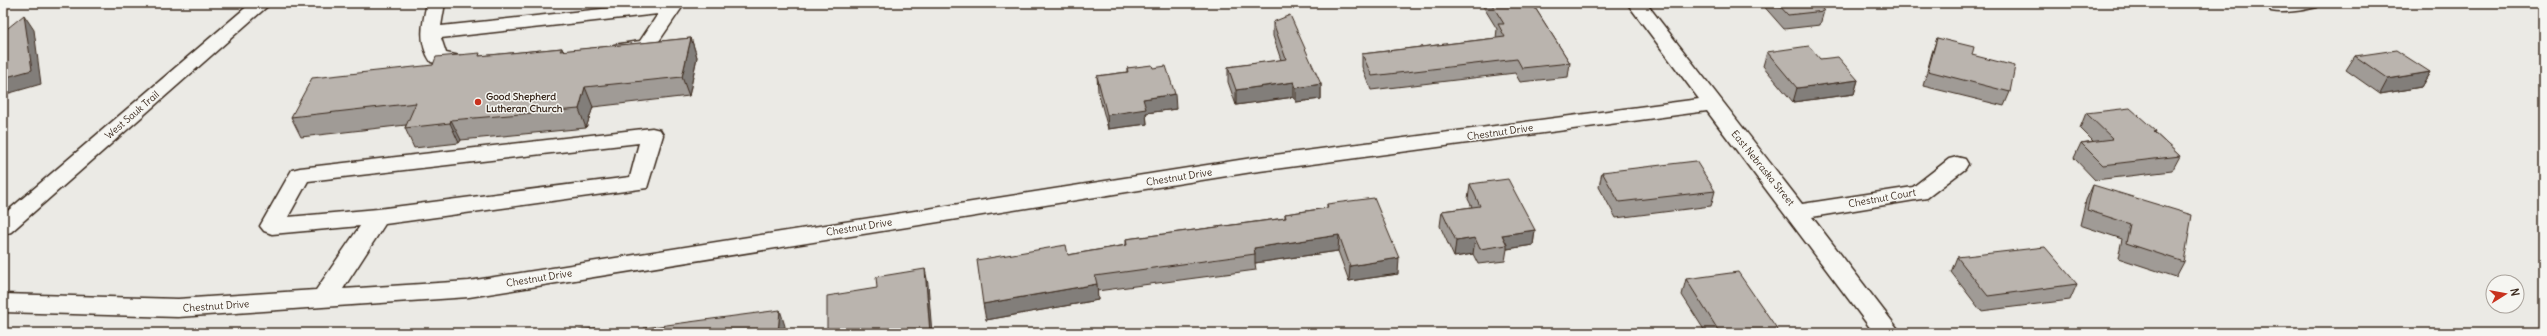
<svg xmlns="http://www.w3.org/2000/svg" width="2547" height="336" viewBox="0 0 2547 336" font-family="Delius,sans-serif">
<rect width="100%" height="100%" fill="#ebeae5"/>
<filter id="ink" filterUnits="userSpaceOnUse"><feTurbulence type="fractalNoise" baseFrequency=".025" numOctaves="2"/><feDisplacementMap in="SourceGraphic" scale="8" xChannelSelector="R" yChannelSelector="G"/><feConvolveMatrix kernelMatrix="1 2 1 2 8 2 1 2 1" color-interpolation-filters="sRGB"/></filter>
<g filter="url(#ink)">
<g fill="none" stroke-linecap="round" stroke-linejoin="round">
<defs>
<g id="minor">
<path d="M251,3H271L11,232L3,235V215Z"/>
<path d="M427,3H445L441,26L658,3H685L653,50C641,53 626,56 614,53L611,49L614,45L640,41L658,14L441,38L446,53L474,59L477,63L474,67L467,69L431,62C418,43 422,24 427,3Z"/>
<path d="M1627,3H1646L1802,204L1913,187L1949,159L1957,157L1965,159L1968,164L1965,169L1927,198L1812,217L1901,333H1874L1707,111L1252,172L469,297L178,317L3,312V294L178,299L316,290L360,226L272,234L264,231L260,226L289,175L292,170L300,168L652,128L660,130L663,135L647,188L385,224L343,289L469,281L1252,158L1699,99ZM639,143L630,177L378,209L288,217L308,181Z"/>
<path d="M2271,3H2319L2317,7C2303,10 2285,14 2271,11L2269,7Z"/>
</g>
</defs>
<!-- minor casing -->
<use href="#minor" stroke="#3b2a1e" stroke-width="3"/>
<!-- minor -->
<use href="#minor" fill="#f6f6f2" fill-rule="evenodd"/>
</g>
<!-- wall -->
<g fill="#a09b96" stroke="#3b2a1e">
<path d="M1481,3H1532L1570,63L1568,77L1520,82L1515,73L1371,90L1362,67V54L1496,38L1497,29Z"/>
<path d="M1761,3H1817L1824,11L1820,25L1784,29Z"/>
<path d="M1273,22L1321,84V99L1296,102L1294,97L1236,105L1228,82V67L1281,60L1273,36Z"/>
<path d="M691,38L697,57L689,96L593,107L586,128L461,140L459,143L414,148L405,128L406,125L301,137L291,117L433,65L481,56L562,48L563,51Z"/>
<path d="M1937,38L1972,55L2010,92L2004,106L1923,86L1932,53Z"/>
<path d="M1767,52L1820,59L1858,80L1854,94L1793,102L1763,66Z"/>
<path d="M2355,56L2430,72L2421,87L2380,94L2346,70Z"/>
<path d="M1127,68H1153L1176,109L1146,113L1147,124L1108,129L1098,91L1097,76L1127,72Z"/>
<path d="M2086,113L2156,131L2155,133L2180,156L2172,171L2095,180L2074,158L2081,143L2093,141L2080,128Z"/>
<path d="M1602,172L1715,191L1711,206L1616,218L1599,187Z"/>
<path d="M1470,184L1535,230L1533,245L1507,249L1505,261L1478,264L1473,254L1454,257L1440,226L1442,211L1472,207L1468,199Z"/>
<path d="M2093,185L2184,262L2176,277L2118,258L2122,239L2080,225L2086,200Z"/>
<path d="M1327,204L1398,274L1349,281L1338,251L1255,263L1256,270L1097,291L1098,300L986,320L1068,255L1126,245V239L1285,218V214L1327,208Z"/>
<path d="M1957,257L2077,284L2070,300L1981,311L1951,272Z"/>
<path d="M1686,279L1780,333H1706L1682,295Z"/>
</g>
<!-- shaded-wall -->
<g fill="#827e7a" stroke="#3b2a1e">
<path d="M24,15L34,30L41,84L3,95V78Z"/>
<path d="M691,38L697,57L689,96L682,77Z"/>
<path d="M2430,72L2421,87L2380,94L2388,79Z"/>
<path d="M1858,80L1854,94L1793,102L1797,88Z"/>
<path d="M1294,82V97L1236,105V90Z"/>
<path d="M1321,84V99L1296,102V88Z"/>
<path d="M585,87L593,107L586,128L579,109Z"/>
<path d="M1175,94L1176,109L1146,113L1147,124L1108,129L1107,115L1143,99Z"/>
<path d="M451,120L461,140L459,143L450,123Z"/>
<path d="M1535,230L1533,245L1507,249V245L1502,235Z"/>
<path d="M1339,235L1338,251L1255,263V254L1254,248Z"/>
<path d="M1475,238L1473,254L1454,257L1456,241Z"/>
<path d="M1399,258L1398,274L1349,281L1350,266Z"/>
<path d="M925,269L928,284L932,333H930Z"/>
<path d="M1097,284L1098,300L986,320L983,304Z"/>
<path d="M780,310L785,326L784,333H778Z"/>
<path d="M596,328L598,333H594Z"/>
</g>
<!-- building -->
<g fill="#bab4ae" stroke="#3b2a1e">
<path d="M1491,3H1532L1570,63L1522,68L1517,59L1372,76L1362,54L1505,37L1498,24H1504Z"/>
<path d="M1777,3H1817L1824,11L1788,15Z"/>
<path d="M24,15L32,70L3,78V32Z"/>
<path d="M1290,15L1321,84L1296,88L1294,82L1236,90L1228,67L1286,59L1273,22Z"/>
<path d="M691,38L682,77L585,87L579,109L451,120L450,123L405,128L416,103L291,117L312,78L433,65L436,57L480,53L479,56L562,48L560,51Z"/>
<path d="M1937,38L1974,47L1972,55L2015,66L2010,92L1928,71Z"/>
<path d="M1809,46L1820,59L1838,57L1858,80L1797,88L1767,52Z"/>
<path d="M2396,50L2430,72L2388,79L2355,56Z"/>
<path d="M1152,65L1153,68L1166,66L1175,94L1143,99L1146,109L1107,115L1097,76L1128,72L1127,68Z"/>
<path d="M2130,108L2156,131L2154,132L2180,156L2103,165L2081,143L2113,139L2086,113Z"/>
<path d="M1696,161L1715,191L1619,202L1602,172Z"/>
<path d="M1508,179L1535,230L1502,235L1507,245L1480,249L1475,238L1456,241L1442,211L1480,206L1470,184Z"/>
<path d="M2093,185L2192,215L2184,262L2126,243L2130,224L2087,210Z"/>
<path d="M1374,198L1399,258L1350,266L1339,235L1254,248L1255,254L1095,276L1097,284L983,304L977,260L1066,245L1068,255L1127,245L1126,239L1286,218L1285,214L1328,208L1327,204Z"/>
<path d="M2045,247L2077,284L1988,296L1957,257Z"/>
<path d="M925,269L930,333H827V296L877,288L876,277Z"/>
<path d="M1738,272L1780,333H1720L1686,279Z"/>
<path d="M780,310L778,333H643L644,328Z"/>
<path d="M596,328L594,333H559Z"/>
</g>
</g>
<!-- markers -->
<circle fill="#c8321e" stroke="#f6f6f2" stroke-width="1.5" cx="478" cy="102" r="4"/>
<g text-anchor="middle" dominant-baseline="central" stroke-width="3" stroke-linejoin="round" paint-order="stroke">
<!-- poi labels -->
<g font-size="10" font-weight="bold" fill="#3b2a1e" stroke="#f6f6f2" text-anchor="start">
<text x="486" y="96">Good Shepherd<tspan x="486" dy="12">Lutheran Church</tspan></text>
</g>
<!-- street labels -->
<g font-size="10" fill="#3b2a1e" stroke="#f6f6f2">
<text transform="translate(132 115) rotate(-41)">West Sauk Trail</text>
<text transform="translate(1500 132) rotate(-8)">Chestnut Drive</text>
<text transform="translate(1763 168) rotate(51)">East Nebraska Street</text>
<text transform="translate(1179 177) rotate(-9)">Chestnut Drive</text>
<text transform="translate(1882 198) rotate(-10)">Chestnut Court</text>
<text transform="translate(859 227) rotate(-9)">Chestnut Drive</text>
<text transform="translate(539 278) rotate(-9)">Chestnut Drive</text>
<text transform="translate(216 306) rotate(-4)">Chestnut Drive</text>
</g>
</g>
<!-- margin -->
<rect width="2547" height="336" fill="none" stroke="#f6f6f2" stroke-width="16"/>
<rect x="8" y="8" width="2531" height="320" fill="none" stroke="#3b2a1e" stroke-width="1.5" filter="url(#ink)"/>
<!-- north arrow -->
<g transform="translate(2505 294) rotate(79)"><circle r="19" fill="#f6f6f2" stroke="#aba49d"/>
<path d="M0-3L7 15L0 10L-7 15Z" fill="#c8321e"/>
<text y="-6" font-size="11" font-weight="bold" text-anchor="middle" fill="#3b2a1e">N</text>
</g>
</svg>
